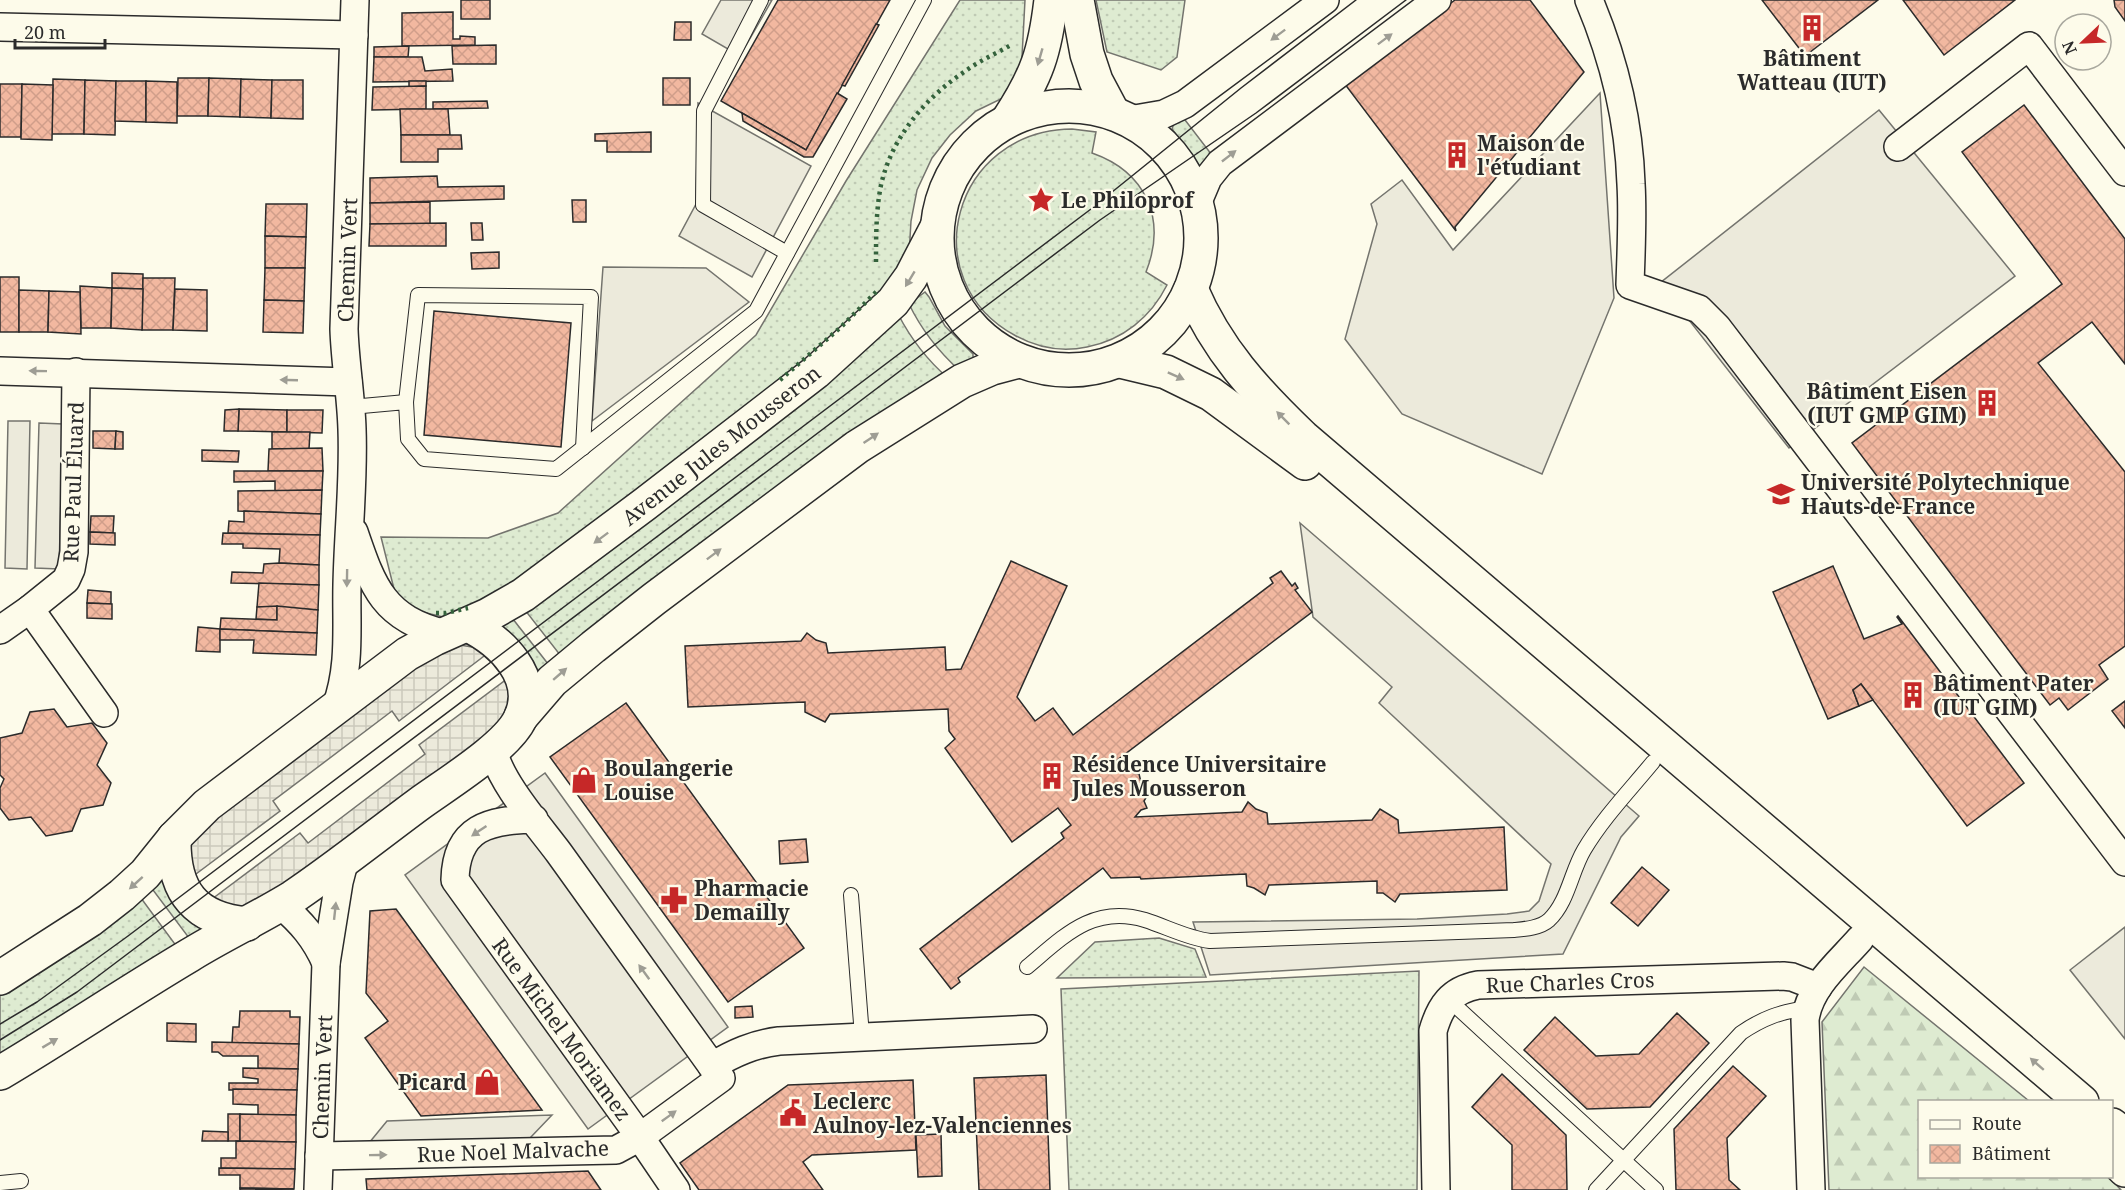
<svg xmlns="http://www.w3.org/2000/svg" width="2125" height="1190" viewBox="0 0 2125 1190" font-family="'Noto Serif',serif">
<defs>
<pattern id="grass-dots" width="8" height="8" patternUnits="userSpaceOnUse" patternTransform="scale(1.5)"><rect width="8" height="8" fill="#deebd1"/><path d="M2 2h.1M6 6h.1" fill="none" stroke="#bfcab4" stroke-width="1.8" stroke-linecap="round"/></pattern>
<pattern id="forest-firs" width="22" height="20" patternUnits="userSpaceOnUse" patternTransform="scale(1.5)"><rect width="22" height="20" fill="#deebd1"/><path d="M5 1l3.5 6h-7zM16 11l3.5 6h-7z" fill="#bfcab4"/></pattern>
<pattern id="plaza-grid" width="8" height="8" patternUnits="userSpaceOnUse" patternTransform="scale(1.5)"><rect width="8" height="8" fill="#eceadb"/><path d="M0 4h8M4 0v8" fill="none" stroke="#cbc9bc"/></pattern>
<pattern id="building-cross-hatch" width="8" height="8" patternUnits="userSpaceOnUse" patternTransform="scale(1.5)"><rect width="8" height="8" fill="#f2b8a0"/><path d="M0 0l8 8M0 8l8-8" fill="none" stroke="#d09e8a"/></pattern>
</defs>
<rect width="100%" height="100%" fill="#fdfbea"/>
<!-- grass -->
<g fill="url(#grass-dots)" stroke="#74746e" stroke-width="1.5">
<path d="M960,0H1025L1021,76L1003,98L976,111L950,135L932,158L917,190L911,221L909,255L902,271L861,314L765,398L542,572L473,610L443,617L410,609L397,601L381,537L488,538L558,513L756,335L846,181Z"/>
<path d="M1096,0H1185L1177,57L1161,70L1107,52Z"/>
<path d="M1182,116L1215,159L1201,168L1172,129L1174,123Z"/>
<path d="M1072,129L1096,132L1092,153C1146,172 1167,219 1146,272L1167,285C1151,317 1123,340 1087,347C1063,352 1038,348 1016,336C912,280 953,130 1072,129Z"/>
<path d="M925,292L929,297L945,326L973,354V360L960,371C938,351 922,331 909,304Z"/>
<path d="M898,314C911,339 927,360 948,378L564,660L521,605Z"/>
<path d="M509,614L552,669L541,678L498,625Z"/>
<path d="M161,880L165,881L205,930L192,942L150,886Z"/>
<path d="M138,894L180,951L0,1066V989Z"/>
<path d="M1159,938L1195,949L1206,977L1057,978L1095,942Z"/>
<path d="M1419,971L1417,1190H1069L1061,989Z"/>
</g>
<!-- forest -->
<path fill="url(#forest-firs)" stroke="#74746e" stroke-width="1.5" d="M1864,967L2029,1101L1920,1102V1176L2109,1177L2121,1190H1829L1822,1022Z"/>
<!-- parking -->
<g fill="#eceadb" stroke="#74746e" stroke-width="1.5">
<path d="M721,0H772L740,56L702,34Z"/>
<path d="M1600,93L1614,298L1542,474L1402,414L1345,339L1377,224L1371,204L1402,180L1453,250Z"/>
<path d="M698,103L811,166L752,277L679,236L696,204Z"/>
<path d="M1879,110L2015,276L1789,448L1660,283Z"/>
<path d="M603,267L706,268L749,302L592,421Z"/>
<path d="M8,421H30L27,569L5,568Z"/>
<path d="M39,423L63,424L59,569L35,568Z"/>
<path d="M1300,523L1639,816L1621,837L1563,954L1210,975L1193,922L1417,919L1507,914L1529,911L1539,901L1551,864L1379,703L1392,687L1313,617Z"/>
<path d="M545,773L728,1027L588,1129L405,875Z"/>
<path d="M2125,927V1039L2070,970Z"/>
<path d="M552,1115L530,1138L369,1143L387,1121Z"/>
</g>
<!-- plaza -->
<g fill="url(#plaza-grid)" stroke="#74746e" stroke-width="1.5">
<path d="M454,644L472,647L488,653L399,721L392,711L273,801L280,811L192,877L189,858L191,844L198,829L403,672Z"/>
<path d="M507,679L509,699L507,715L501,728L252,911L208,902L300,833L308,843L425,754L419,745Z"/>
</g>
<!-- building -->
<g fill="url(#building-cross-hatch)" stroke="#2b2b2b" stroke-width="1.5">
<rect x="461" y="0" width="29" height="19"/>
<path d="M778,0H890L806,150L721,101Z"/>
<path d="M1455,0H1530L1584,72L1455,227L1456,231L1344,83Z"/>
<path d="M1762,0H1878L1805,56Z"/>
<path d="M1903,0H2015L1944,55Z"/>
<path d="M2114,0H2125V21L2115,7Z"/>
<path d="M453,12V39H460V36L475,37V45L402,46V13Z"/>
<path d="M675,22H691V40H674Z"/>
<path d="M876,24L879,25L845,86L842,85Z"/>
<path d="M496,45V64H453L452,46Z"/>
<path d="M409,46L408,57H374V47Z"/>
<path d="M374,57H422L425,71L452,69L453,81L373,82Z"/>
<path d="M178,78H209L208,116H177Z"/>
<path d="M209,78L241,79L240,117L208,116Z"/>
<rect x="663" y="78" width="27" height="27"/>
<path d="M53,79L85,80L84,134H52Z"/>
<path d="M241,79L272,80L271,118L240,117Z"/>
<path d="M85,80L116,81L115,135L84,134Z"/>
<path d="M272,80H303V119L271,118Z"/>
<path d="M116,81H146V122L115,121Z"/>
<path d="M146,81L177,82V123L146,122Z"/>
<path d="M409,81H426V86L409,87Z"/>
<path d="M0,84H22L21,137H0Z"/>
<path d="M22,84L53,85L52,140L21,139Z"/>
<path d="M426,86V109L372,110L373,87Z"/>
<path d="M837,93L847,99L813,157H804L743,121L742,113L806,150Z"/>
<path d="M487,101L488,108L433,109V102Z"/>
<path d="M2024,105L2125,239V364L2092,322L2038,363L2125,472V646L2099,665L2108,679L2068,710L2059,698L2050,705L1852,443L2062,284L1962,152Z"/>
<path d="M400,109H448L450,135H401Z"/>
<path d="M651,132V152H607V141H595V134Z"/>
<path d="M401,135H461L462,149H438V162H401Z"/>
<path d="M437,176L438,187L504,186V199L370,203V178Z"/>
<path d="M572,200H586V222H573Z"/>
<path d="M430,202V224H370V203Z"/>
<path d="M266,204H307L306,237L265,236Z"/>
<path d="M446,223V246H369L370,224Z"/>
<path d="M471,223H482L483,240H472Z"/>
<path d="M265,236L306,237L305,268H265Z"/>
<path d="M499,252V268L472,269L471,253Z"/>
<path d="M265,268H305L304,301L264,300Z"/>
<path d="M112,273L143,274V289L112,288Z"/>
<rect x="0" y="277" width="19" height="55"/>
<path d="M143,278H175L173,330H142Z"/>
<path d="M80,286L112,288L111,328H81Z"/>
<path d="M112,288L143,289L142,330L111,328Z"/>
<path d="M175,289L207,290V331L173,330Z"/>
<path d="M19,290L49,291L48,332H19Z"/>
<path d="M49,291L80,292L81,334L48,332Z"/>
<path d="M264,300L304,301L303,333L263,332Z"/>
<path d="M434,311L571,323L561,447L424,435Z"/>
<path d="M239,409L287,410V432L238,431Z"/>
<path d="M239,409L238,431H224L225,410Z"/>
<path d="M287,410H323L322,433L287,432Z"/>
<path d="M93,431H116L115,449L93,448Z"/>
<path d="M116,431L123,432V449H115Z"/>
<path d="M272,432H310L309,449H272Z"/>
<path d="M322,448L323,471H268L269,449Z"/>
<path d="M202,450L239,451L238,462L202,461Z"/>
<path d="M234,471H323L322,490L275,491V481L234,482Z"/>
<path d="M322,490L321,514L238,511V491Z"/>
<path d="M244,511L321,514L320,535L228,533L229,521L244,522Z"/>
<path d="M91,516H114L113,533L90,532Z"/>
<path d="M90,532L115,533V545L90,544Z"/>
<path d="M223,533L320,535L319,565L279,563L280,549L243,548V544H222Z"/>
<path d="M1011,561L1067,586L1017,697L1035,721L1053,708L1073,735L1273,583L1270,578L1281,571L1292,586L1295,583L1298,588L1295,590L1312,612L1112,764L1120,769L1133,768L1134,773L1139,774L1141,782L1139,785L1140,788H1144L1147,796L1144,801L1147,808L1141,810L1135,817L1242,812L1248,802L1256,809L1267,813L1268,824L1372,820L1380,809L1398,820L1399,833L1504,827L1507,890L1400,894L1395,902L1383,893H1377V881L1269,885L1265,895L1254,888L1247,886L1246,874L1141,879L1140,877L1111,878L1103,868L958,978L960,982L951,989L920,949L1064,838L1061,833L1071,825L1058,808L1012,842L945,748L955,739L949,731L948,709L830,714L825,722L805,712V702L688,707L685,646L801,641L807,633L816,640L826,643L828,653L945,647L946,670L961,669Z"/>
<path d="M279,563L319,565V585L231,583L232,572L263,573L264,564Z"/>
<path d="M1833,566L1864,639L1902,624L1897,617L1898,616L2024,783L1967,826L1861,684L1853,690L1859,706L1828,719L1773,592Z"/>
<path d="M259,583L319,585L318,610L257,607Z"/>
<path d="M88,590L111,592V604L87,603Z"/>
<path d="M87,603L112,604V619L87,618Z"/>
<path d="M277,606V620L256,619L257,607Z"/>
<path d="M277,606L318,610L317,633L220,629L221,618L277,620Z"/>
<path d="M198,627L220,629V652L196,651Z"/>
<path d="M220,629L317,633L316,655L253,653L254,640H220Z"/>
<path d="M1861,684L1873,700L1859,706L1853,690Z"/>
<path d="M2125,701V728L2112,711Z"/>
<path d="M626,703L804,948L728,1002L550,757Z"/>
<path d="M54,709L67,727L92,723L107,743L97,765L111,783L103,805L81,809L72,831L46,836L31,817L9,820L0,808V788L4,779L0,775V738L22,733L30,712Z"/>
<path d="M806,839L808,862L780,864L779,841Z"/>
<path d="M1642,867L1669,890L1638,926L1611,903Z"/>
<path d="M396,909L542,1110L421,1116L365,1038L388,1021L366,993L370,911Z"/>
<path d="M752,1006L753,1017L735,1018V1007Z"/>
<path d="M240,1011H290V1017H300L299,1044L232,1043L233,1027H239Z"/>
<path d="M1677,1013L1709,1043L1650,1107L1587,1109L1524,1050L1555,1017L1596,1056L1639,1054Z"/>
<path d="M167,1023L196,1024V1042L167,1041Z"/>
<path d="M212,1042L299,1044L298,1069L258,1068V1056H223L218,1052H212Z"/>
<path d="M1733,1066L1766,1096L1727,1138L1729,1180L1740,1190H1676L1674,1129Z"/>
<path d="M243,1068L298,1069L297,1090H229V1083H258V1079L243,1077Z"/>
<path d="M1502,1074L1566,1135L1567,1190H1512V1145L1472,1107Z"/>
<path d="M1046,1075L1050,1190H979L974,1078Z"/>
<path d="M913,1080L916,1150L812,1155L803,1162L823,1190H699L680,1163L788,1085Z"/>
<path d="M233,1089L297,1090L296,1115H258V1105L233,1104Z"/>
<rect x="228" y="1114" width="12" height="27"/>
<path d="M240,1114L296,1115V1142L240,1141Z"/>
<path d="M203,1131L228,1132V1141H202Z"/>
<path d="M941,1134L942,1176L918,1177L916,1135Z"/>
<path d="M236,1141L296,1142L295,1169L221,1168V1158H236Z"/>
<path d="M219,1168L295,1169L294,1189L240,1188V1175H219Z"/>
<path d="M588,1171L601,1190H367L366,1179Z"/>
<path d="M240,1188L294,1189L240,1190Z"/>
</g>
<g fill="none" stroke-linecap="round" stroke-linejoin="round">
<defs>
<g id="service">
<path d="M761,0L704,111L703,205L787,253"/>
<path d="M406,402L418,295L591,297L583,448"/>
<path d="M351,407L406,402L408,439L424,459L556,469L756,311L924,0"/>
<path d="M851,895L862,1036"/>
<path d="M1027,967C1063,937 1093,904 1145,920C1167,927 1187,938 1210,941L1514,930C1525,929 1540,928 1549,920C1568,902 1571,872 1584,850C1603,818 1630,790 1653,762"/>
<path d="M1448,999L1656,1190"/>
<path d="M0,1183L21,1181"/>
<path d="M1596,1190L1741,1033C1763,1018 1780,1012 1807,1008"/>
</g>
<g id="minor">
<path d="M1589,0C1613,57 1629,121 1631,184C1633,217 1631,251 1630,285L1699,309L1717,327L2125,862"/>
<path d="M0,27L354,35"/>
<path d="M1129,120L1164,114L1185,104L1325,0"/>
<path d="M1898,147L2029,46L2125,172"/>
<path d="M1197,204L1208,178L1220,163L1437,0"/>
<path d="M0,371L348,382"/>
<path d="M354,532C373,588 384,619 446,634"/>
<path d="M30,609L104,713"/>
<path d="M0,630L30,609L66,580L71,569L74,552L76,372"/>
<path d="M336,707C351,666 346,627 347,585C348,533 354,481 352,429C351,395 345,362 344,329L355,0"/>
<path d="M493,749C499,781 539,826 559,853C610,924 661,995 712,1066L721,1078L640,1137L455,880C456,827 489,820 534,819"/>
<path d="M281,905C301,922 315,938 326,963"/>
<path d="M712,1066C734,1053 754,1044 779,1041L1033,1029"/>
<path d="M319,1156L616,1150L640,1137L676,1190"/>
<path d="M318,1190L326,963L339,882L345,859"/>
<path d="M1436,1190L1433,1031C1440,1006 1451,990 1478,985L1783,976L1792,977L1818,987"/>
<path d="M1811,1190L1805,1020C1809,987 1839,963 1860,939"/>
</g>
<g id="secondary">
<path d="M1077,0L1087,54L1096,81L1113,113"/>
<path d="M1008,120C1037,76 1045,52 1051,0"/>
</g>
<g id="primary">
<circle cx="1069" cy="238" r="132"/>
<path d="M1191,289C1217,350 1256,392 1303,437L2082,1102"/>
<path d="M1120,361L1166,372L1211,394L1305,463"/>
<path d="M521,717L552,681L593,647L654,599L857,447L962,381L992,368L1019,361"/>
<path d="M174,838C173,891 194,919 247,924"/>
<path d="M0,978L90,920L122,895L145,874L174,838L207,805L407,654L434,639L488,615L523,595L645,504L816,372L893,302L911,277L937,227"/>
<path d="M0,1073C64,1035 126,993 190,955C224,934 259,918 293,897C336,868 377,835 419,804C445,785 507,747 520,719C540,678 501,641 468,625"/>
<path d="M2112,1125L2125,1135"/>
<path d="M2112,1157L2125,1170"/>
</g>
</defs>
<!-- service casing -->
<use href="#service" stroke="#2b2b2b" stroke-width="16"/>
<!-- minor casing -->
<use href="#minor" stroke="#2b2b2b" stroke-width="30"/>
<!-- secondary casing -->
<use href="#secondary" stroke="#2b2b2b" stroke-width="36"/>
<!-- primary casing -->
<use href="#primary" stroke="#2b2b2b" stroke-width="36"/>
<!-- service -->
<use href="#service" stroke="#fdfbea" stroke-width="14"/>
<!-- minor -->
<use href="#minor" stroke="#fdfbea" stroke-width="27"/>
<!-- secondary -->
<use href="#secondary" stroke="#fdfbea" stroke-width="33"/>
<!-- primary -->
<use href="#primary" stroke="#fdfbea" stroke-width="33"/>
<!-- tram -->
<g stroke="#2b2b2b" stroke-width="1.5">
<path d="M0,1024L37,1002L128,936L1091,209L1241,88L1356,0"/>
<path d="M0,1040L77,992L1100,220L1256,113L1406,0"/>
</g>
<!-- hedge -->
<g stroke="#34623c" stroke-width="4.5" stroke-dasharray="3 4.5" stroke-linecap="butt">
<path d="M876,262C876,236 876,210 881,185C892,136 927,96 967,70C981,60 997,53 1011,45"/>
<path d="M780,380L841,327L877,291"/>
<path d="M436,613H446L468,608"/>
</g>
</g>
<!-- one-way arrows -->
<defs><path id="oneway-solid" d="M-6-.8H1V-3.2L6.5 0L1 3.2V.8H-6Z" transform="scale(1.5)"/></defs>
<g fill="#9e9d94">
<use href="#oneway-solid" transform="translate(1278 35) rotate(143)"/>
<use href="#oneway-solid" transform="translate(1385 39) rotate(-37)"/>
<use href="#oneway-solid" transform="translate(1040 57) rotate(106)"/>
<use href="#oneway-solid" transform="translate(1229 156) rotate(-38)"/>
<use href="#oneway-solid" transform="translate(910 279) rotate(121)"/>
<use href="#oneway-solid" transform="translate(38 371) rotate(-179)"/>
<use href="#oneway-solid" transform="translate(1176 376) rotate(24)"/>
<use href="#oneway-solid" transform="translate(289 380) rotate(-178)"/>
<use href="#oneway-solid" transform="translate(1283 418) rotate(-135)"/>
<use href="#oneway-solid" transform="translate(871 438) rotate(-34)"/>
<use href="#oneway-solid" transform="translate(601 538) rotate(143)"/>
<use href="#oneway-solid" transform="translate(714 554) rotate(-37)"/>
<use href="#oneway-solid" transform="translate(347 578) rotate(91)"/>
<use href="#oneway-solid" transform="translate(560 674) rotate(-41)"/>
<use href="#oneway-solid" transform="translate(479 831) rotate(146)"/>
<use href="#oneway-solid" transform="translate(136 883) rotate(138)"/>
<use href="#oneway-solid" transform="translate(335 911) rotate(-84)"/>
<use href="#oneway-solid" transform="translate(644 972) rotate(-126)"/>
<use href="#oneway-solid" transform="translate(50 1043) rotate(-31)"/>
<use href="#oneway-solid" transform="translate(2037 1064) rotate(-139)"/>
<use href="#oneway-solid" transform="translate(669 1116) rotate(-36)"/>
<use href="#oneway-solid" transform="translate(378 1155) rotate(-1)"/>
</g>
<!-- icons -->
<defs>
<symbol id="building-bare" viewBox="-9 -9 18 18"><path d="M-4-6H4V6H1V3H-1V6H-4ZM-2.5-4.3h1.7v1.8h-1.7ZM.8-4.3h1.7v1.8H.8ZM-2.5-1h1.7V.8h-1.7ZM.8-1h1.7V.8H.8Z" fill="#c62828" stroke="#fdfbea" stroke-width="2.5" paint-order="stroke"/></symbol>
<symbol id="sight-bare" viewBox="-9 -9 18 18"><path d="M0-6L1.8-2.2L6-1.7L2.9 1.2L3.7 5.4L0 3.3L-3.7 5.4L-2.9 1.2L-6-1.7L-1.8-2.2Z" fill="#c62828" stroke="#fdfbea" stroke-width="2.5" paint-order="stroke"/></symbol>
<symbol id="university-bare" viewBox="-9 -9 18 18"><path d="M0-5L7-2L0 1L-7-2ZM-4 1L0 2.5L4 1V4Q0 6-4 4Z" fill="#c62828" stroke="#fdfbea" stroke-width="2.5" paint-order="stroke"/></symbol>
<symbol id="shop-bare" viewBox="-9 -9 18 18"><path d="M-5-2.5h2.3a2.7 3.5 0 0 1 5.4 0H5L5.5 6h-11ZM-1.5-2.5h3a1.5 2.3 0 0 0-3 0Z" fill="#c62828" stroke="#fdfbea" stroke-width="2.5" paint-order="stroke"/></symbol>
<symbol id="pharmacy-bare" viewBox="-9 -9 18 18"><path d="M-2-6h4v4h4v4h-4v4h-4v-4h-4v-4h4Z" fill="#c62828" stroke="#fdfbea" stroke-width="2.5" paint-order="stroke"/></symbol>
<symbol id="civic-bare" viewBox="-9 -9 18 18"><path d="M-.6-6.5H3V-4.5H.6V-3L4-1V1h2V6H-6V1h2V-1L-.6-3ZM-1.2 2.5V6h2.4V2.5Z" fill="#c62828" stroke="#fdfbea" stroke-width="2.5" paint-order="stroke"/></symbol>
</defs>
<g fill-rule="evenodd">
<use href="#building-bare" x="1793" y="9" width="38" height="38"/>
<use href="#building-bare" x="1438" y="136" width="38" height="38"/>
<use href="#sight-bare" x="1022" y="181" width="38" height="38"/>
<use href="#building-bare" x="1968" y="384" width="38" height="38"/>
<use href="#university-bare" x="1762" y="475" width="38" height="38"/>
<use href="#building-bare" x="1894" y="676" width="38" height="38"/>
<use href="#building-bare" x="1033" y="757" width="38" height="38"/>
<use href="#shop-bare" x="565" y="761" width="38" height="38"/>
<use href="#pharmacy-bare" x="655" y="881" width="38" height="38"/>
<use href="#shop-bare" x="468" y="1063" width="38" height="38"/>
<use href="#civic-bare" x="774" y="1094" width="38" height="38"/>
</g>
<g text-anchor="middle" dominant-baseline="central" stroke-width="4.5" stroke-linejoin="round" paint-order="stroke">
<!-- poi labels -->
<g font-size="21" font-weight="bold" fill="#2b2b2b" stroke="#fdfbea" text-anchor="start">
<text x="1812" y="58" text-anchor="middle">Bâtiment<tspan x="1812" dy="24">Watteau (IUT)</tspan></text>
<text x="1477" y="143">Maison de<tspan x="1477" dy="24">l'étudiant</tspan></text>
<text x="1061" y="200">Le Philoprof</text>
<text x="1967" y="391" text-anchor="end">Bâtiment Eisen<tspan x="1967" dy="24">(IUT GMP GIM)</tspan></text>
<text x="1801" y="482">Université Polytechnique<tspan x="1801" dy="24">Hauts-de-France</tspan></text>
<text x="1933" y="683">Bâtiment Pater<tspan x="1933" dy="24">(IUT GIM)</tspan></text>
<text x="1072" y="764">Résidence Universitaire<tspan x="1072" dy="24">Jules Mousseron</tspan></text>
<text x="604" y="768">Boulangerie<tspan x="604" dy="24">Louise</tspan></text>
<text x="694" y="888">Pharmacie<tspan x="694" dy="24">Demailly</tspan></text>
<text x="467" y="1082" text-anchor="end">Picard</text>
<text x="813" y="1101">Leclerc<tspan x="813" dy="24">Aulnoy-lez-Valenciennes</tspan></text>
</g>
<!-- street labels -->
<g font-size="21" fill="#2b2b2b" stroke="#fdfbea">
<text transform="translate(347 260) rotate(-88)">Chemin Vert</text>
<text transform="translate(721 445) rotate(-38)">Avenue Jules Mousseron</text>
<text transform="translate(73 482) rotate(-88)">Rue Paul Éluard</text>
<text transform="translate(1570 982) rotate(-2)">Rue Charles Cros</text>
<text transform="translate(562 1029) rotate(54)">Rue Michel Moriamez</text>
<text transform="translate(322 1077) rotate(-88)">Chemin Vert</text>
<text transform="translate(513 1151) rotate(-2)">Rue Noel Malvache</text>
</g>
</g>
<!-- legend -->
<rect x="1918" y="1100" width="195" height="78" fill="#fdfbea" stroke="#a9a89e" stroke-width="1.5"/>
<rect x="1930" y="1120" width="30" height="9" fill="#fdfbea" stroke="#a9a89e" stroke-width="1.5"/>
<text x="1972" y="1130" font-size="18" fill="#2b2b2b">Route</text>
<rect x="1930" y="1145" width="30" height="18" fill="url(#building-cross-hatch)" stroke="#a9a89e" stroke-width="1.5"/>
<text x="1972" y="1160" font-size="18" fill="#2b2b2b">Bâtiment</text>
<!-- north arrow -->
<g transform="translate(2083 42) rotate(247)"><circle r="28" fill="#fdfbea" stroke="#a9a89e" stroke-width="1.5"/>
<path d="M0-4.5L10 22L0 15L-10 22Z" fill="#c62828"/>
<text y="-9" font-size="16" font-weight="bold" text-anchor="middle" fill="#2b2b2b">N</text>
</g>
<!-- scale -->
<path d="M15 39v9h90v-9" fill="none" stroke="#2b2b2b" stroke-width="3"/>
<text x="24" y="39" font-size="18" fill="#2b2b2b" stroke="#fdfbea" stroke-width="4.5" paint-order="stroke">20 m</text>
</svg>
